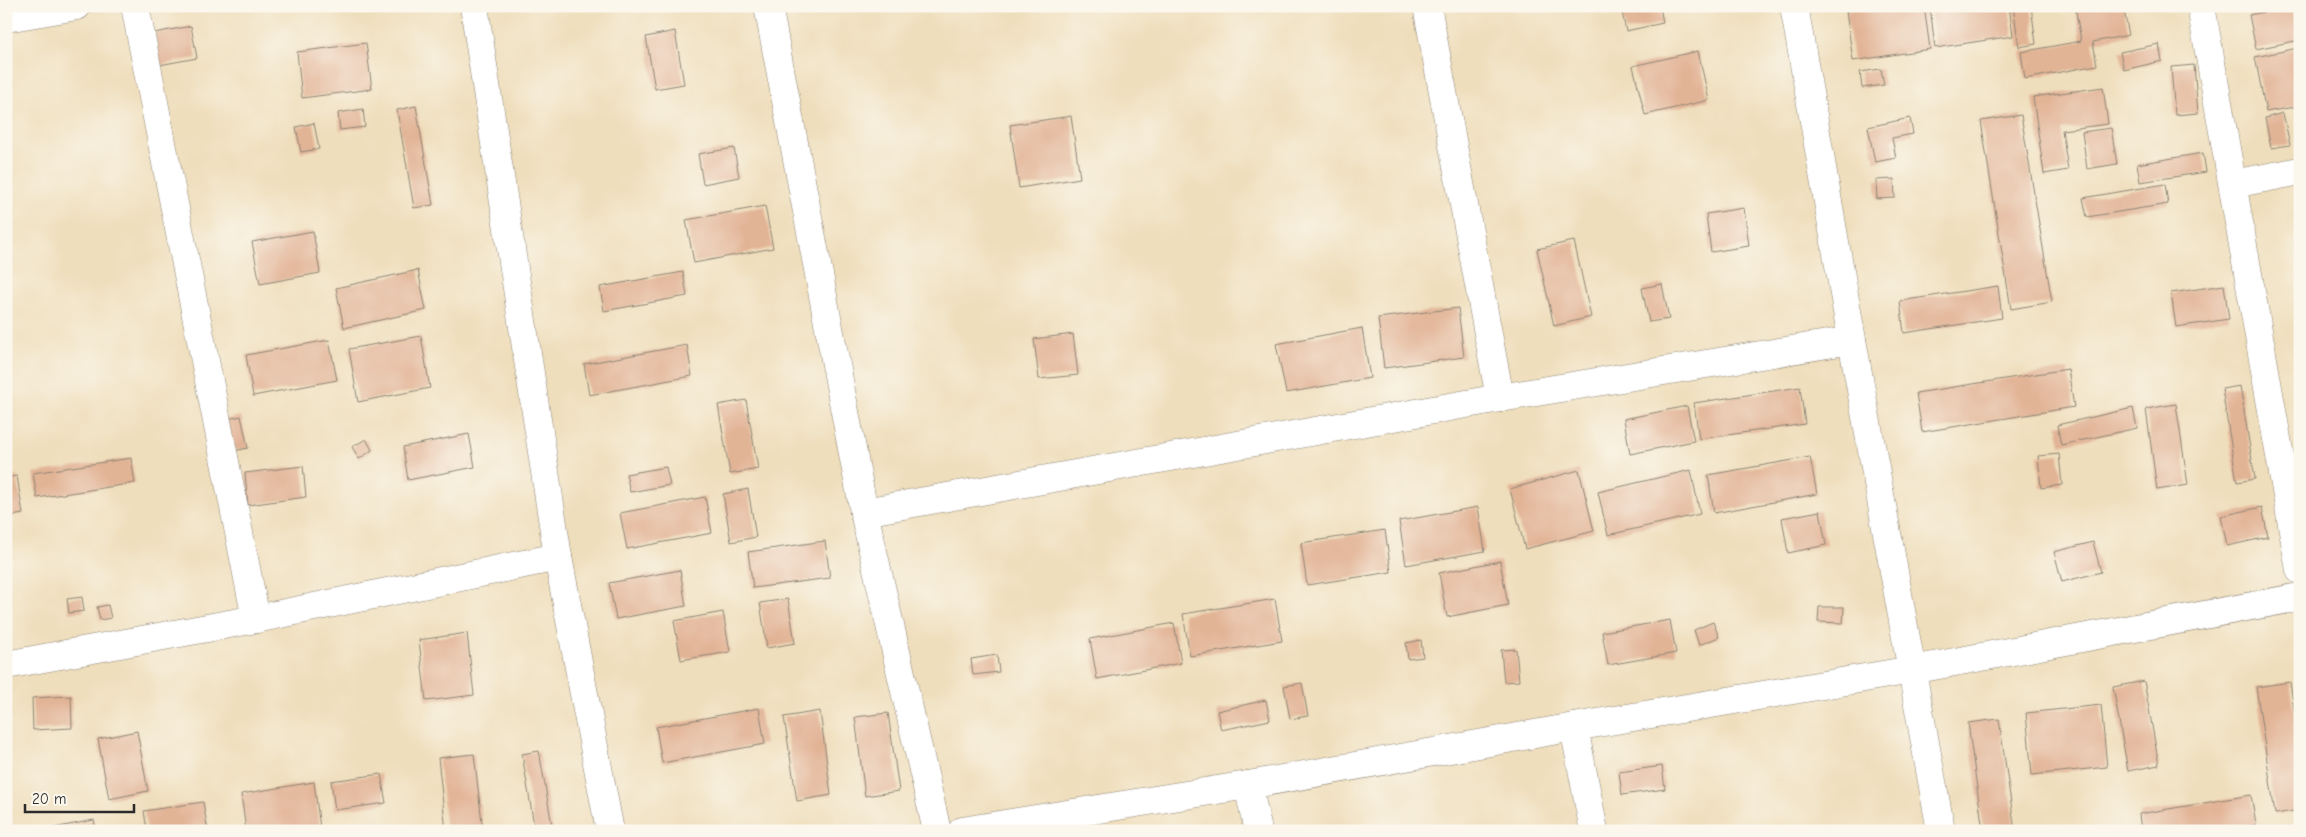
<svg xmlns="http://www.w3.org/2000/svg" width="2306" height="837" viewBox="0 0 2306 837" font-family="'Comic Neue',sans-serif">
<rect width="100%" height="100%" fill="#fbf7ec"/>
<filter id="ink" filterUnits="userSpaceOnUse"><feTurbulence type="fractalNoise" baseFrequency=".02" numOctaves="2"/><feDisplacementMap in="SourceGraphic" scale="10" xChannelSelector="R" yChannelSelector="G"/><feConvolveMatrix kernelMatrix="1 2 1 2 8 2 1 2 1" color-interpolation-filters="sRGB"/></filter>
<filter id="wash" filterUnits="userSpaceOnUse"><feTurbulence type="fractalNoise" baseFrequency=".0096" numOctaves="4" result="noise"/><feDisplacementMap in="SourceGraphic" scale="20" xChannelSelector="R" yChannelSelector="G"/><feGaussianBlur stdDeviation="1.12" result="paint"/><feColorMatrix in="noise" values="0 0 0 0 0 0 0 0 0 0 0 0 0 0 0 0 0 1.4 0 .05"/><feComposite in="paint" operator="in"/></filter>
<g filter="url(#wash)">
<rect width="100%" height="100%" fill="#efdebc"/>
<g id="blocks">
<!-- building -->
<g fill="#e2b496">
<path d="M1647,6H1660L1663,23L1626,31L1622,12Z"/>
<path d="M1874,6H1924L1930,49L1853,61L1846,11Z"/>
<path d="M1930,6H2009L2013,36L1935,48Z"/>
<path d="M2013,6H2031L2036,44L2019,47Z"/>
<path d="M2075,6H2123L2129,35L2093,42L2097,65L2025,79L2021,52L2081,41Z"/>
<path d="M2294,6L2300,40L2256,49L2249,15Z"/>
<path d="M191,26L197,58L159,65L154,33Z"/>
<path d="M675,31L684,84L655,89L646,37Z"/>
<path d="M366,43L372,89L302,98L297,52Z"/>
<path d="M2159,44L2162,61L2124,70L2120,52Z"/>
<path d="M2298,48L2300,106L2266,112L2255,57Z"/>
<path d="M1698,51L1709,100L1645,115L1633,66Z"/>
<path d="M2194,65L2198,113L2175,115L2171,67Z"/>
<path d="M1881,69L1884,85L1862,88L1860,72Z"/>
<path d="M2103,87L2108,124L2062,130L2068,170L2044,174L2033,97Z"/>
<path d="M416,106L433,205L414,208L397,110Z"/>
<path d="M363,109L365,127L340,130L338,113Z"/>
<path d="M2283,113L2290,145L2271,148L2265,118Z"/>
<path d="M2021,115L2052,302L2011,309L1981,121Z"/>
<path d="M1071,116L1080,178L1019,188L1010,125Z"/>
<path d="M1910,118L1913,134L1892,138L1896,158L1875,162L1868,127Z"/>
<path d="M314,123L319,149L301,152L296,127Z"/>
<path d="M2111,128L2117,164L2087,169L2082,132Z"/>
<path d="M734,148L739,177L703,184L698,154Z"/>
<path d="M2203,153L2206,172L2140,182L2137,164Z"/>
<path d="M1894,179L1895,198L1877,199L1876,180Z"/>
<path d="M2165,184L2168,204L2087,217L2083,198Z"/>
<path d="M765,206L773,248L694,263L686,220Z"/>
<path d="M1744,208L1749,246L1711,252L1706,214Z"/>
<path d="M313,231L320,273L260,284L252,242Z"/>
<path d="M1574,241L1591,317L1554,326L1537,249Z"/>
<path d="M418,270L426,310L344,328L336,288Z"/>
<path d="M683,272L687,296L604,311L600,287Z"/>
<path d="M1662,284L1669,319L1649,322L1642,288Z"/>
<path d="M2224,285L2229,319L2176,327L2171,293Z"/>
<path d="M1998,286L2002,318L1904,333L1900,301Z"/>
<path d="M1458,308L1464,357L1384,368L1378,318Z"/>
<path d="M1362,328L1370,378L1286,393L1276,344Z"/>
<path d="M1073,334L1078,375L1039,379L1034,339Z"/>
<path d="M421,336L430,388L358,402L349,349Z"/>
<path d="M329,340L337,380L253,396L246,355Z"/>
<path d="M687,345L692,376L589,395L584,364Z"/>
<path d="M2068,369L2074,407L1922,432L1916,393Z"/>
<path d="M2240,386L2255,479L2237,482L2222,389Z"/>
<path d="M1800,387L1805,424L1699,439L1694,403Z"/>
<path d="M746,400L758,469L730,474L718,405Z"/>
<path d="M2176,404L2188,485L2157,490L2146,409Z"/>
<path d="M1687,406L1694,441L1630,454L1624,419Z"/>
<path d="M2133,408L2137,428L2061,445L2057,425Z"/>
<path d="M241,416L248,448L229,452L223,420Z"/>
<path d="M469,434L475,467L408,480L403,447Z"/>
<path d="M366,439L372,450L359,459L352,447Z"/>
<path d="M2059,454L2062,485L2041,488L2038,456Z"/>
<path d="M1810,457L1817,494L1714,513L1708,475Z"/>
<path d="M131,458L135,483L37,498L33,473Z"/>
<path d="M303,466L306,497L248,505L245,473Z"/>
<path d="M666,467L670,485L630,492L626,474Z"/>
<path d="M1579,470L1594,531L1525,549L1510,489Z"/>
<path d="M1691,470L1700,514L1608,535L1598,492Z"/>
<path d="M17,476L23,514L6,517V478Z"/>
<path d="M748,489L756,537L731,542L723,494Z"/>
<path d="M705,497L712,533L627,549L620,513Z"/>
<path d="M1478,507L1485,551L1406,565L1399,521Z"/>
<path d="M2262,507L2268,537L2227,546L2221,516Z"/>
<path d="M1820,511L1826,545L1788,553L1782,518Z"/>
<path d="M1385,530L1391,572L1307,585L1301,543Z"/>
<path d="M825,541L830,578L753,588L748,552Z"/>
<path d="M2093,542L2101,572L2062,582L2054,552Z"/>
<path d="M1500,561L1508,605L1447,617L1439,573Z"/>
<path d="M680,570L686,606L616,619L609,583Z"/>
<path d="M82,597L84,611L69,613L67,599Z"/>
<path d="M788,599L795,643L767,648L760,603Z"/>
<path d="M1275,599L1282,641L1190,656L1183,614Z"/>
<path d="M108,605L111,618L100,620L97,607Z"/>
<path d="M1819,607H1844L1843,623L1818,622Z"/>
<path d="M723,612L730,652L681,660L674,621Z"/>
<path d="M1670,620L1676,653L1608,665L1602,632Z"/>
<path d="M1713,622L1719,637L1699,645L1694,630Z"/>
<path d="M1174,623L1181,663L1097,679L1090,639Z"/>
<path d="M467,633L474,695L426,701L419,640Z"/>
<path d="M1421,640L1423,657L1408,659L1406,643Z"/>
<path d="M1516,649L1519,681L1504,682L1501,650Z"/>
<path d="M997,655L999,672L973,675L971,659Z"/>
<path d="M2144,681L2159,765L2128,771L2113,687Z"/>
<path d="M2290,682L2300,751V810L2275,814L2256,687Z"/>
<path d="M1302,683L1308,716L1290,719L1284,686Z"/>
<path d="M71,696L72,728L33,730L32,698Z"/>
<path d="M1266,700L1270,720L1221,730L1217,711Z"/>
<path d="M2101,705L2107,767L2032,775L2026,713Z"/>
<path d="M759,708L765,744L662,763L656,727Z"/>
<path d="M820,711L831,795L797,801L784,717Z"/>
<path d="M888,713L899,791L865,796L855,717Z"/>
<path d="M1999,719L2015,831H1983L1968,723Z"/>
<path d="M137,731L148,791L109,799L98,739Z"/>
<path d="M539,751L553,831H535L522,754Z"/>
<path d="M474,754L483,831H446L438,758Z"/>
<path d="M1662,766L1665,789L1622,795L1619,772Z"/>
<path d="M381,774L386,803L335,810L331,781Z"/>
<path d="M314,782L320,828L302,831H246L241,794Z"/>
<path d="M2251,795L2256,825L2219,831H2141L2139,814Z"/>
<path d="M203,802L208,831H147L144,811Z"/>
<path d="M94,820L96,831H45L44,830Z"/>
</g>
</g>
</g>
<g filter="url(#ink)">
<use href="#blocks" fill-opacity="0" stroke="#8d8474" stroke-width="1"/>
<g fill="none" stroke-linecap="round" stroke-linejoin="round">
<defs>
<g id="minor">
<path d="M135,6L256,619"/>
<path d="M474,6L558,557L610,831"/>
<path d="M768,6L864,512L937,831"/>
<path d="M1427,6L1500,398"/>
<path d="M1794,6L1852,340L1941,831"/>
<path d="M2201,6L2300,570"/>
<path d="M6,18L77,6"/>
<path d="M2233,184L2300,171"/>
<path d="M864,512L1500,398L1852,340"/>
<path d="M6,665L256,619L558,557"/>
<path d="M1574,727L1594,831"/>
<path d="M1248,785L1258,831"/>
<path d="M962,831L1248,785L1574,727L1912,670L2300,597"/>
</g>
</defs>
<!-- minor casing -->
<use href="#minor" stroke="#8d8474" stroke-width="29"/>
<!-- minor -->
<use href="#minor" stroke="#fff" stroke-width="28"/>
</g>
</g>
<!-- margin -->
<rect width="2306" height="837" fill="none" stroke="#fbf7ec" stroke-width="25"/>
<!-- scale -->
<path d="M25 804v8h109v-8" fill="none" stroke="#2b2b2b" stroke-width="2.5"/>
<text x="32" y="804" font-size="15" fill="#2b2b2b" stroke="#fbf7ec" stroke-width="4" paint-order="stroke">20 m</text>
</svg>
